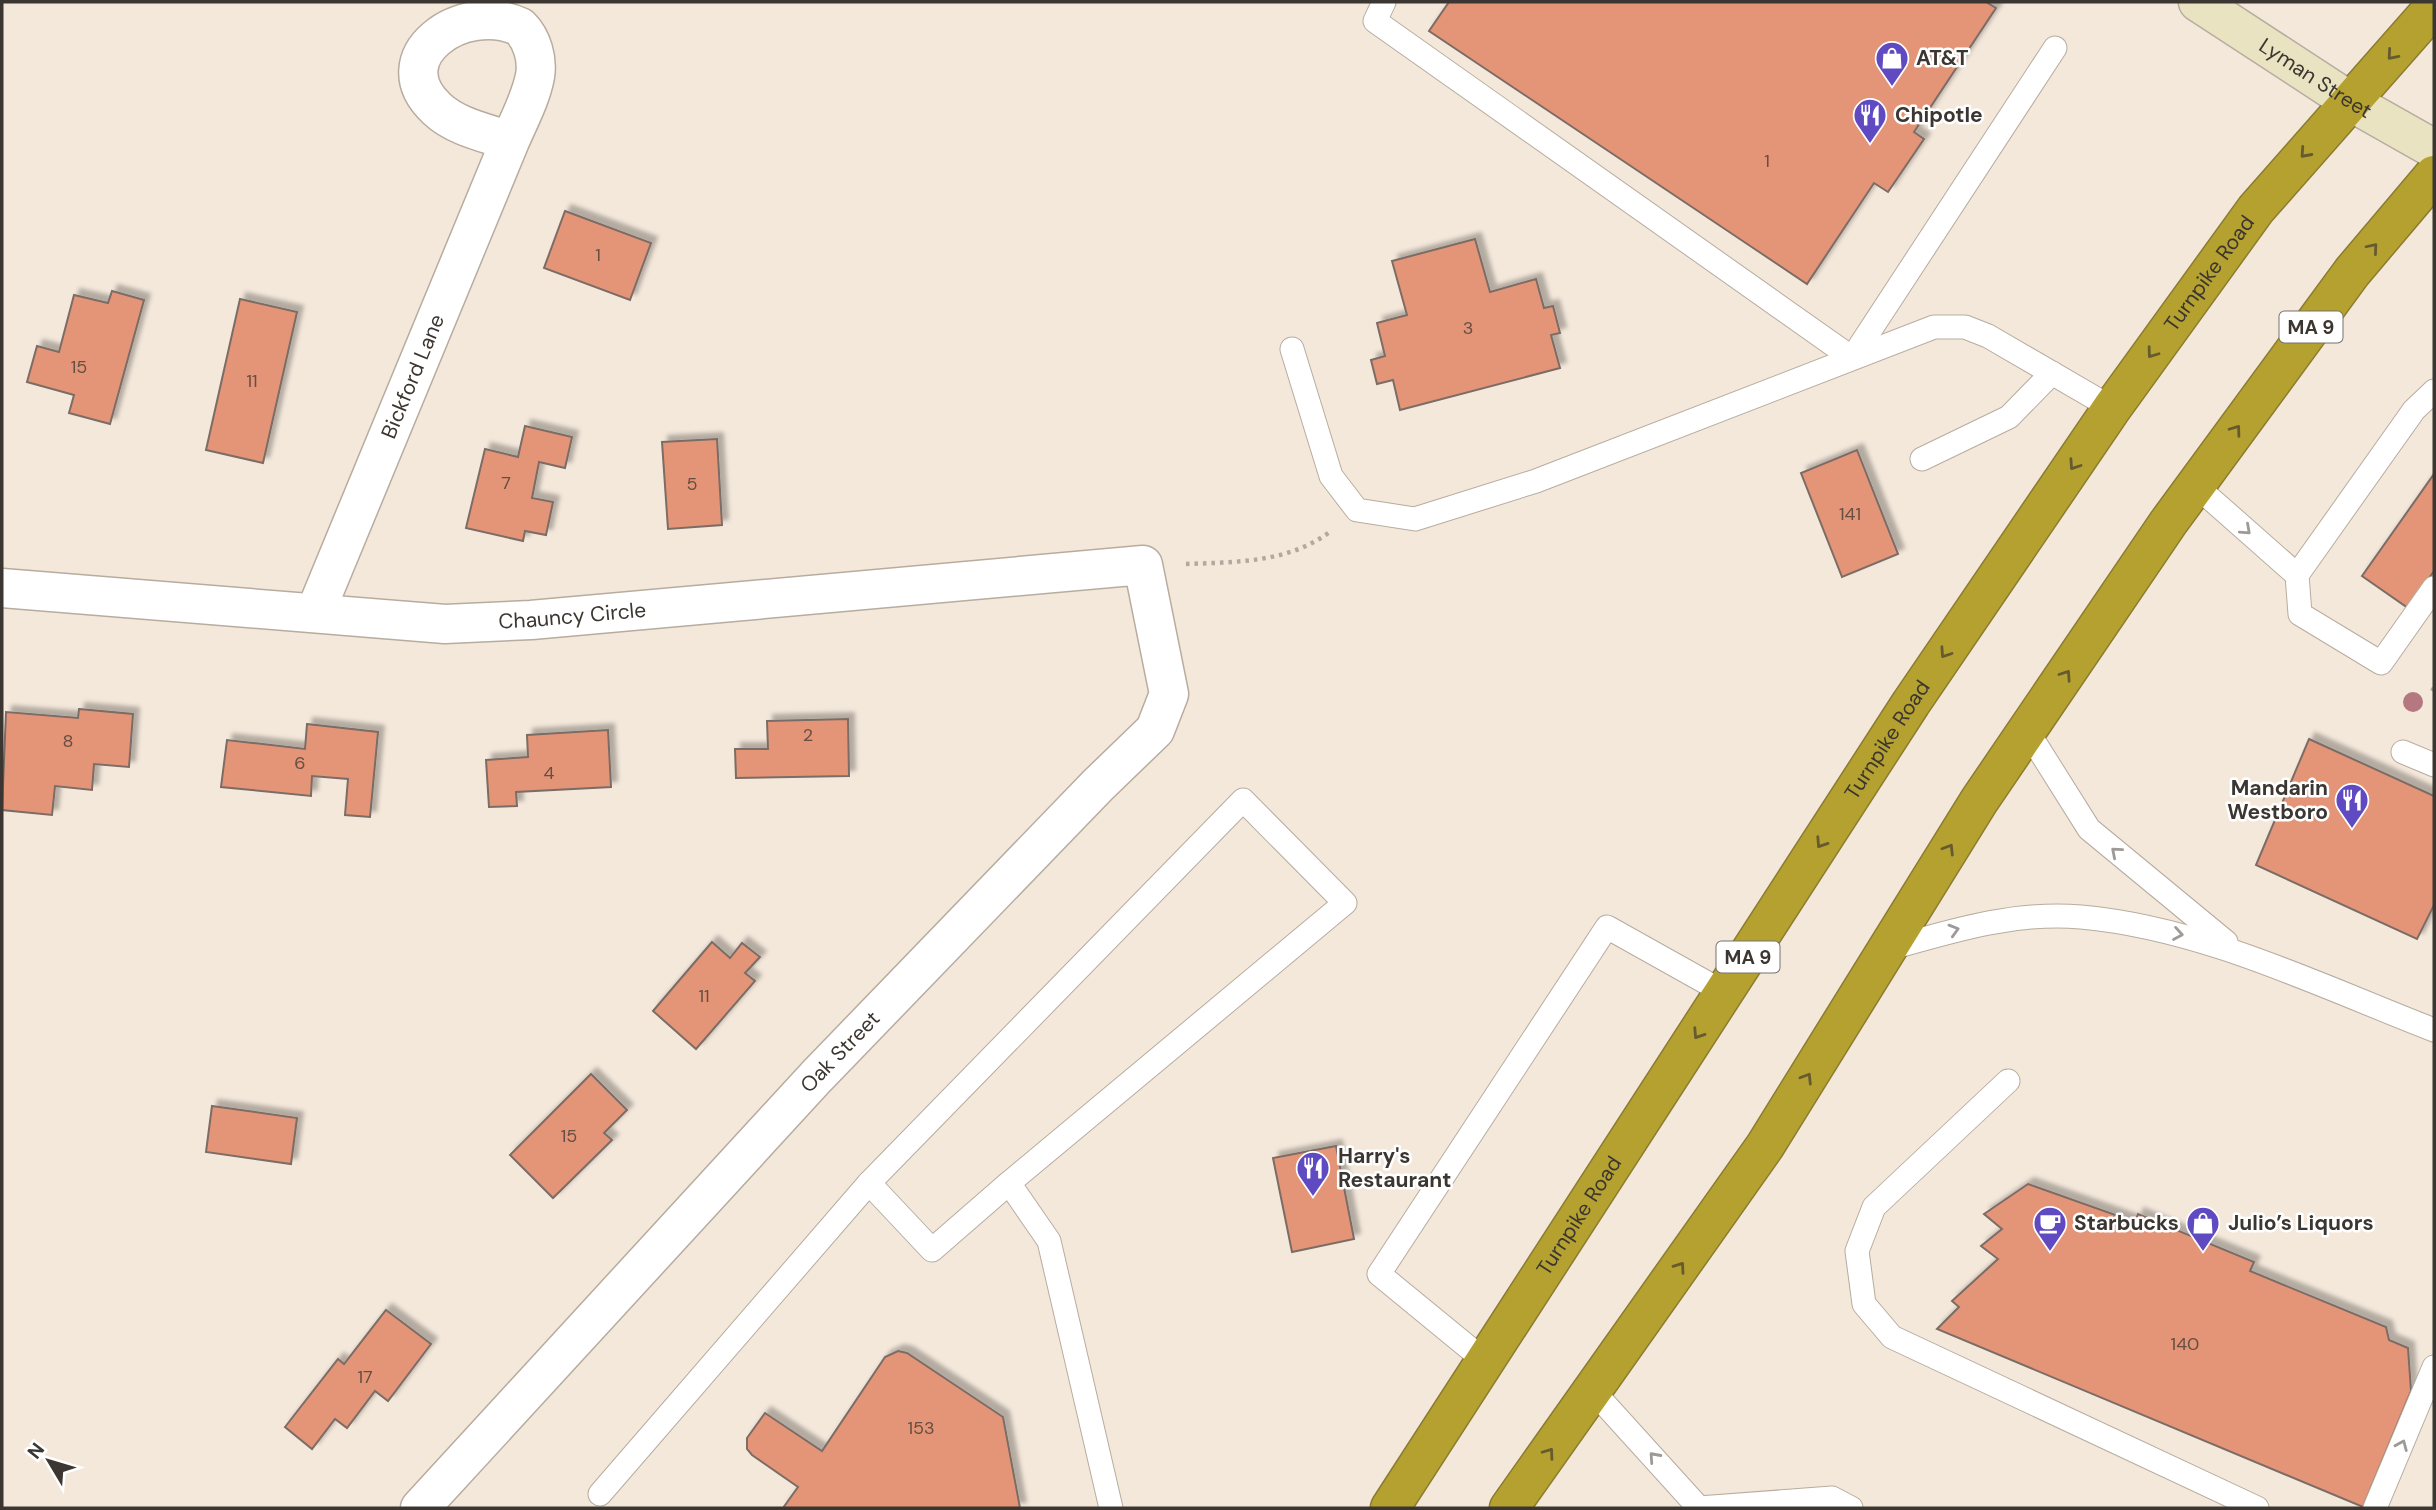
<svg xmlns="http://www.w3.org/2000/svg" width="2436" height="1510" viewBox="0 0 2436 1510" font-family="'DM Sans',sans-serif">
<defs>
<filter id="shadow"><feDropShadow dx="6" dy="-6" stdDeviation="2" flood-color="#0004"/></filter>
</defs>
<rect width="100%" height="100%" fill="#f4e8db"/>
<!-- building -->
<g fill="#e59577" stroke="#7c6c66" stroke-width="2" filter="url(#shadow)">
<path d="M1449,2H1986L1996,8L1914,132L1924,139L1888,192L1874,183L1807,284L1429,31Z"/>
<path d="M565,211L651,243L630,300L544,268Z"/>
<path d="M1475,239L1490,292L1536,279L1544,308L1553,306L1560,333L1551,335L1560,368L1400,410L1393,380L1377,384L1371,360L1385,356L1377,323L1407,315L1392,261Z"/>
<path d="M112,291L144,300L110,424L69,413L74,395L27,382L37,346L59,352L74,295L108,303Z"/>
<path d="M240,299L297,312L263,463L206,450Z"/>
<path d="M525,426L572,437L565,468L539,462L532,498L553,502L546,535L525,531L523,541L466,528L485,449L518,457Z"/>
<path d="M717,439L722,525L668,529L662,442Z"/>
<path d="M1857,450L1898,554L1842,577L1801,473Z"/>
<path d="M2434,474V571L2408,608L2362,576Z"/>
<path d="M79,709L133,714L129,767L94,764L92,790L55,786L52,815L2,810L6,712L78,718Z"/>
<path d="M848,719L849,776L736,778L735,749H768L767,721Z"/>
<path d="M307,724L378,732L370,817L345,815L348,779L312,776L311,796L221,787L227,740L305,749Z"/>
<path d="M608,730L611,787L516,792L517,806L489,807L486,760L528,757L527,735Z"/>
<path d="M2309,739L2434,796V905L2417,939L2256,865Z"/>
<path d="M712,942L730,958L742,943L760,957L745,973L755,981L696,1049L653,1011Z"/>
<path d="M591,1074L627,1110L604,1133L612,1140L553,1198L510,1155Z"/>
<path d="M212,1106L297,1118L291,1164L206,1152Z"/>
<path d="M1336,1146L1354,1239L1292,1252L1273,1158Z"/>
<path d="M2028,1184L2135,1222L2138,1214L2254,1262L2250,1271L2386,1327L2389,1340L2408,1348L2411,1391L2363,1507L1937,1329L1959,1307L1952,1301L1998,1259L1981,1246L2002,1229L1984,1214Z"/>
<path d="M386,1310L431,1344L388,1401L375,1391L347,1428L335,1419L312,1449L285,1427L338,1359L344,1364Z"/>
<path d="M898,1351L907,1353L1003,1417L1020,1508H783L798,1487L752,1455L747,1449V1438L765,1413L822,1451L885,1357Z"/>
</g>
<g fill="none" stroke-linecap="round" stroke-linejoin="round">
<defs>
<g id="lane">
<path d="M1384,2L1375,21L1852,358L2055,48"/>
<path d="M1292,349L1331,476L1357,510L1415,519L1536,481L1934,327H1965L1988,336L2112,408"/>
<path d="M2434,391L2414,410L2297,575L2300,614L2381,663L2434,588"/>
<path d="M1922,459L2009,417L2052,373"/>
<path d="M2195,485L2297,575"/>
<path d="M2028,732L2089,829L2226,942"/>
<path d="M2403,752L2434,765"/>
<path d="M1888,949C1951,931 2015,911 2081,917C2204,928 2320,986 2434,1030"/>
<path d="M2008,1081L1874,1207L1857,1251L1864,1304L1892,1337L2257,1508"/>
<path d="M869,1183L932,1250L1009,1183"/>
<path d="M1485,1361L1379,1274L1607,927L1725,993"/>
<path d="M1593,1391L1699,1508"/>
<path d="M600,1494L869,1183L1243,800L1345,903L1009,1183L1049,1241L1111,1508"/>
<path d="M1699,1508L1832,1498L1851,1508"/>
<path d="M2375,1508L2434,1367"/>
</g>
<g id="street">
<path id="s1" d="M2,588L445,624L531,620L1143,565L1169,694L1155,730L1098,785L816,1077L420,1508"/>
<path id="s2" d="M315,613L510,141C519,120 531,98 535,76C538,59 532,39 520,27C463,0 381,57 437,109C456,127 487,133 510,141"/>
</g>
<g id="secondary">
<path id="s3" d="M2198,2L2351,102L2434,149"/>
</g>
<g id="highway">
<path id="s4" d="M1390,1508L1911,703L2112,408L2256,209L2434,7"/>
<path d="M1509,1508L1765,1146L1979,801L2168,523L2352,272L2434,175"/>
</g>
</defs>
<!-- lane casing -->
<use href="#lane" stroke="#b7ac9f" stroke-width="25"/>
<!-- street casing -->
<use href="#street" stroke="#b7ac9f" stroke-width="41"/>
<!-- secondary casing -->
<use href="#secondary" stroke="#b7ac9f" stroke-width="41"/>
<!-- highway casing -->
<use href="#highway" stroke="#8a7c30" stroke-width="41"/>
<!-- path -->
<g stroke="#b2a89e" stroke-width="4.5" stroke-dasharray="3.5 5" stroke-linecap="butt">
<path d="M1186,564C1236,562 1289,563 1331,531"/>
<path d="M2432,691L2434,688"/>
</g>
<!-- lane -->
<use href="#lane" stroke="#fff" stroke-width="23"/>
<!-- street -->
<use href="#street" stroke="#fff" stroke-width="38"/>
<!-- secondary -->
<use href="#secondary" stroke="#e9e3c1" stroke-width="38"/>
<!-- highway -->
<use href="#highway" stroke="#b5a12f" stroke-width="38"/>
</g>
<!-- trees -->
<circle fill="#b67880" cx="2413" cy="702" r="10"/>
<!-- one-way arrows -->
<defs><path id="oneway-chevron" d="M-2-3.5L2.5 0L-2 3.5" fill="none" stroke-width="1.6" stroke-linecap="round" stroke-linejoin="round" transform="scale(1.75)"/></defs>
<g stroke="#665b30">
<use href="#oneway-chevron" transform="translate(2392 55) rotate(131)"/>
<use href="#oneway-chevron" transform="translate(2305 153) rotate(132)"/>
<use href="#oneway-chevron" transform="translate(2373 248) rotate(-50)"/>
<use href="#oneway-chevron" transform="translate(2152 353) rotate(126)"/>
<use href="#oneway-chevron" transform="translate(2236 430) rotate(-54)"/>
<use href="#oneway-chevron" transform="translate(2074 465) rotate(124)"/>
<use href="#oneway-chevron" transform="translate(1945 653) rotate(124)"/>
<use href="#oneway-chevron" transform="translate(2066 675) rotate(-56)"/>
<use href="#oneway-chevron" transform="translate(1821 843) rotate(123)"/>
<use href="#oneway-chevron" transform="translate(1949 849) rotate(-58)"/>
<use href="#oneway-chevron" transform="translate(1698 1034) rotate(123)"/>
<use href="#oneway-chevron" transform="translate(1807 1078) rotate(-58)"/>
<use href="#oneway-chevron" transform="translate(1680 1267) rotate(-55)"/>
<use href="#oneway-chevron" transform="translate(1549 1453) rotate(-54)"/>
</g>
<g stroke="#9d9a98">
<use href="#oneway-chevron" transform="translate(2246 530) rotate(42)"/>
<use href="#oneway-chevron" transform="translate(2116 852) rotate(-139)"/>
<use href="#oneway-chevron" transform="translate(1954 930) rotate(-16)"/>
<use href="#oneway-chevron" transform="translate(2178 934) rotate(10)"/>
<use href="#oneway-chevron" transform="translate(2402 1445) rotate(-67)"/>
<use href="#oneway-chevron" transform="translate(1654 1457) rotate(-132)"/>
</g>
<!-- icons -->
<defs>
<symbol id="shop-pin" viewBox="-11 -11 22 30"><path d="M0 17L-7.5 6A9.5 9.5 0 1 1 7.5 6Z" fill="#5f4ac2" stroke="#fff"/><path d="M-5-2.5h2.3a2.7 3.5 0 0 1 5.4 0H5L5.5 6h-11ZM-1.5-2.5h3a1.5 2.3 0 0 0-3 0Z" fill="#fff"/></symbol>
<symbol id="restaurant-pin" viewBox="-11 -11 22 30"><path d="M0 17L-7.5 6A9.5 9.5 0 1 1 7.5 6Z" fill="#5f4ac2" stroke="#fff"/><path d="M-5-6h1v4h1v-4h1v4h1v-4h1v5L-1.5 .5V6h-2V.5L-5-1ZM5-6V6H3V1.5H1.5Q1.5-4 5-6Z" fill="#fff"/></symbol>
<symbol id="cafe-pin" viewBox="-11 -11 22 30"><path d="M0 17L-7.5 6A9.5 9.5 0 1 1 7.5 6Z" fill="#5f4ac2" stroke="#fff"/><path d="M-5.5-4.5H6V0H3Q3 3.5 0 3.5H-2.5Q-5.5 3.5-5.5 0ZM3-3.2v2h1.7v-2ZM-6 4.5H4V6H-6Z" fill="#fff"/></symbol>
</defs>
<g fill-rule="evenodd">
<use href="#shop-pin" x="1873" y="39" width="38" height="52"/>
<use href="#restaurant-pin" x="1851" y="96" width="38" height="52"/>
<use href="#restaurant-pin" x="2333" y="781" width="38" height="52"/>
<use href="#restaurant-pin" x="1294" y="1149" width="38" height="52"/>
<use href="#cafe-pin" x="2031" y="1204" width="38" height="52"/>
<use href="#shop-pin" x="2184" y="1204" width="38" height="52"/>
</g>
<g text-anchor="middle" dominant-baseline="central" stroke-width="5" stroke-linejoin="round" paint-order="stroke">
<!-- number labels -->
<g font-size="18" fill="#664e42">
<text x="1767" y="161">1</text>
<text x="598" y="255">1</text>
<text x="1468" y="328">3</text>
<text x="79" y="367">15</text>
<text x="252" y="381">11</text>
<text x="506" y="483">7</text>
<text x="692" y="484">5</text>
<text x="1850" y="514">141</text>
<text x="808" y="735">2</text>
<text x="68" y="741">8</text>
<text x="300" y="763">6</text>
<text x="549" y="773">4</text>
<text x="704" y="996">11</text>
<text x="569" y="1136">15</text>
<text x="2185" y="1344">140</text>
<text x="365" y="1377">17</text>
<text x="921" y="1428">153</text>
</g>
<!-- shield labels -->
<g fill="#fff" stroke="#76726f" stroke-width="2">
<rect x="2279.5" y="311.5" width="63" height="31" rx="5"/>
<rect x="1716.5" y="941.5" width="63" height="31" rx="5"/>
</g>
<g font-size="19" font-weight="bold" fill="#3b3631">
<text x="2311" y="327">MA 9</text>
<text x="1748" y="957">MA 9</text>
</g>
<!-- poi labels -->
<g font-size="21" font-weight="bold" fill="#3b3631" stroke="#fff" text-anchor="start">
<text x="1916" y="58">AT&amp;T</text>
<text x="1895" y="115">Chipotle</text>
<text x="2328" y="788" text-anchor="end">Mandarin<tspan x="2328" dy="24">Westboro</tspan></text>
<text x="1338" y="1156">Harry's<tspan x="1338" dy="24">Restaurant</tspan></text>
<text x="2074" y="1223">Starbucks</text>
<text x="2228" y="1223">Julio’s Liquors</text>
</g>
<!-- street labels -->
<g font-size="21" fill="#3b3631" stroke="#fff">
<text stroke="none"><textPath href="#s3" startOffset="140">Lyman Street</textPath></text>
<text stroke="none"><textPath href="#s4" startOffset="1482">Turnpike Road</textPath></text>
<text stroke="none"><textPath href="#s2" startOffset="256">Bickford Lane</textPath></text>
<text stroke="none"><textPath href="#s1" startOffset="572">Chauncy Circle</textPath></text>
<text stroke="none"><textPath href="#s4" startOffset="915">Turnpike Road</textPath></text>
<text transform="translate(840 1052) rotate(-46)">Oak Street</text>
<text stroke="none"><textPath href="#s4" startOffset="348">Turnpike Road</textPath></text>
</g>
</g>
<!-- border -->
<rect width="2436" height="1510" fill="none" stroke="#3b3631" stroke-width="7"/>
<!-- north arrow -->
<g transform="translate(49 1461) rotate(308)" stroke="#ffffff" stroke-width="5" paint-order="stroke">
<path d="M0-5L12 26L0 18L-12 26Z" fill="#3b3631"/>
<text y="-10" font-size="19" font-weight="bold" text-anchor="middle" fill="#3b3631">N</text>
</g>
</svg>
